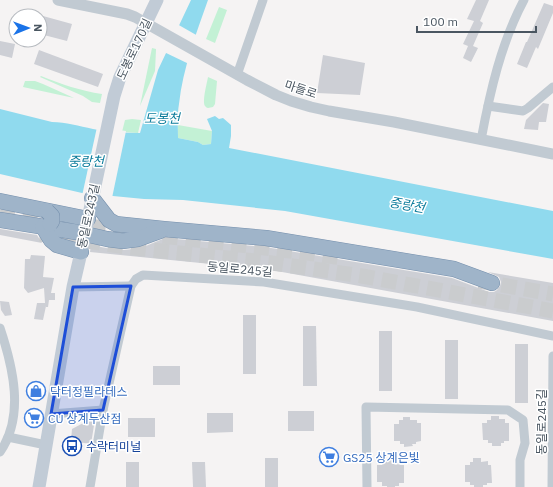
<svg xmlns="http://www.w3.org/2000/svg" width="553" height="487" viewBox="0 0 553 487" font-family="'IBM Plex Sans','Noto Sans KR',sans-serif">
<rect width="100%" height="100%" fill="#f5f3f3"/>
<!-- green -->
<g fill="#c3f1d5">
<path d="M219,7L227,10L215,43L206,39Z"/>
<path d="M152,48L156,49V50L155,71L140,106Z"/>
<path d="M41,76C61,84 81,91 102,94L100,103L92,102L83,96L40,77Z"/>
<path d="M208,77L217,81L215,104L213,107L208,108C207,108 206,107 205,106C202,101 207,83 208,77Z"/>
<path d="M25,81H35L43,84L74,98L23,87Z"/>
<path d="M132,119L141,120L138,133L122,132L125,120Z"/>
<path d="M178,125L212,131L211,144L203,145L198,142L178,138Z"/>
</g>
<!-- water -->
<path fill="#90daee" d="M191,0H208C196,34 183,68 179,104C177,115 178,127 178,138L198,142L203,145L211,144L212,131L207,119L215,116L219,119L223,118L231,125V136L229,148L553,211V259L285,211L183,200L144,199L82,193L0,174V109L52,122C66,122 79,126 93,129C108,132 124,133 140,133L158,70Z"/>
<!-- pier -->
<g fill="#f5f3f3">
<path d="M177,24L198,36L189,64L164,52Z"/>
<path d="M97,127L126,131L112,198L82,196Z"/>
</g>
<!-- building -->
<g fill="#cdcfd5">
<path d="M476,0H489L480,21L483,23L473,46L478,48L471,62L463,58L468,46L463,44L474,21L467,19Z"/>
<path d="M544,3L553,6V13L538,49L536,47L527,68L517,64L526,42H527Z"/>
<path d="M43,16L72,24L67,41L40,34V28Z"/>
<path d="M0,41L15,44L12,58L0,55Z"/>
<path d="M39,50L103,74L98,87L34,64Z"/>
<path d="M323,55L365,63L360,95L317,93Z"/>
<path d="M543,103L549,104L546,122H539L538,130L524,129L526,120Z"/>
<path d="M0,229L37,235L42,243L0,235Z"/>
<path d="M165,238L265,247L452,278L489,292H494L497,290L500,286L501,282L499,277L488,272L553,283V321L271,270L90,252L91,245L106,248L124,250L141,248Z"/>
<path d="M31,255L45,256L43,277L54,278L51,293H55V300H49L48,307H46V306L43,320L34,319L37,303H45L44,288L28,293L24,288L25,259H30Z"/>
<path d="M0,301L9,302L12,315L5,316L1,310Z"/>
<rect x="243" y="315" width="13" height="59"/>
<path d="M303,326H316L317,386H303Z"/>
<rect x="379" y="331" width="13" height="60"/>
<rect x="445" y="340" width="13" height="59"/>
<rect x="515" y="344" width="13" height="59"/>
<rect x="153" y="366" width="27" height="19"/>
<rect x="288" y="411" width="26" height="20"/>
<path d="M207,413H233V432L207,433Z"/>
<path d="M491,416H499V419H505V423H509V441H504V443H501V446H492V443H488V440H483L482,423H487V420H491Z"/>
<path d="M403,417H410V420H417V423H421V441L416,442V444H412L413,446L404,447V444H400V441H394V424H399V420H403Z"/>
<rect x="128" y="418" width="27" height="19"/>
<path d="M93,419H95L91,444L71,441L72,429L87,421H89Z"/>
<rect x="265" y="458" width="13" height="29"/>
<path d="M473,458H481V462L488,461V465H491L492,483H487V485H483V487H474V485H470V482H465V465H470V462H473Z"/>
<path d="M385,459H393V462H400V465H404V483H399V486H395V487H387V486H382V482H377V465H382V462H385Z"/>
<rect x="126" y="462" width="13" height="25"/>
<path d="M192,462H205L206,487H193Z"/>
</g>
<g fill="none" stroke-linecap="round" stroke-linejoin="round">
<!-- trunk-tunnel -->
<g stroke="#caccce" stroke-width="15" stroke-dasharray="15 8" stroke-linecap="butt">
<path d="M0,211L41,219L131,232"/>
<path d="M40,234L133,248L265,262L362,276L553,311"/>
<path d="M163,236L299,252L343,258"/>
<path d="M479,281L553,294"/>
</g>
<defs>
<g id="trunk">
<path d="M92,198L109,220L116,224L164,229L266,238L454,269L492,283"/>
<path d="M0,201L88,219"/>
<path d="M0,220L76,232L107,239L123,241L138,239L160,231"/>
<path d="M50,224L43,227L51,240L57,245L81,252"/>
</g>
</defs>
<!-- trunk casing -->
<use href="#trunk" stroke="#7690ad" stroke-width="16"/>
<!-- minor -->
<g stroke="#c1cad2" stroke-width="9">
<path d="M237,75L263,0"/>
<path d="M488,106L523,111L528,108L553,87"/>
<path d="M481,140C490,92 501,43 524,0"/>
<path d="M73,287L131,286"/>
<path d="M0,328C13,367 25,416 0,452"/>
<path d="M51,414L103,410"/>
<path d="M8,437L46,445"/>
<path d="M90,487L103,410L131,286L136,279L143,275L264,282L417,307L553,336"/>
<path d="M367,487L366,407L508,410L523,420L525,443L520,460V487"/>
<path d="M552,487L553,356"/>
</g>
<!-- tertiary -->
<path stroke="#c1cad2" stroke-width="11" d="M58,0L127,14L135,17L247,80L276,95L291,101L311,107L329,111L394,122L553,154"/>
<!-- secondary -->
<g stroke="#c1cbd6" stroke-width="13">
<path d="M88,219L114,96L120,77L157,0"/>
<path d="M39,487L73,287L86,231"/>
</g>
<!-- trunk -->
<use href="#trunk" stroke="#9fb4c9" stroke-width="15"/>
<defs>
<path id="trunk-bridge" d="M47,211L52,216V221L50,224"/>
</defs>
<!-- trunk-bridge casing -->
<use href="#trunk-bridge" stroke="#7690ad" stroke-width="16" stroke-linecap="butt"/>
<!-- secondary-bridge -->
<path stroke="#c1cbd6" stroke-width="13" d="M86,231L88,219"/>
<!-- trunk-bridge -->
<use href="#trunk-bridge" stroke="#9fb4c9" stroke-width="15"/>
</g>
<!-- marked area -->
<path fill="#1d4ed8" fill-opacity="0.2" stroke="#1d4ed8" stroke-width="3" stroke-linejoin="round" d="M131,286L103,410L51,414L73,287Z"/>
<!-- icons -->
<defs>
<symbol id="shop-ring" viewBox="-11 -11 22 22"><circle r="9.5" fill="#fff" stroke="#3f7fe0" stroke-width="1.5"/><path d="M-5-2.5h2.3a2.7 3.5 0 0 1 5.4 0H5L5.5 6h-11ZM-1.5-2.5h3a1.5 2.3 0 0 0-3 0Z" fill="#3f7fe0"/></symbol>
<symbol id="supermarket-ring" viewBox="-11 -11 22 22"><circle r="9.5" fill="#fff" stroke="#3f7fe0" stroke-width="1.5"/><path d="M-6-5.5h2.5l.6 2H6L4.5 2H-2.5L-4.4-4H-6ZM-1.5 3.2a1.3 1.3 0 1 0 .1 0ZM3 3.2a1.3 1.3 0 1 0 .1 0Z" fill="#3f7fe0"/></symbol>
<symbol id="bus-ring" viewBox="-11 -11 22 22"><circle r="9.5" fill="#fff" stroke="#1a4fb4" stroke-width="1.5"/><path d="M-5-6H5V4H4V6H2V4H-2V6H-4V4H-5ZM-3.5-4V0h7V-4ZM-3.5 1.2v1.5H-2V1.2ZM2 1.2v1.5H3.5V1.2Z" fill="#1a4fb4"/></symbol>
</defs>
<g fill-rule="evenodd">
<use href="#shop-ring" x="25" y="380" width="22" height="22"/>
<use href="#supermarket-ring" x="23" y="407" width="22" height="22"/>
<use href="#bus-ring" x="61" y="435" width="22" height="22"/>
<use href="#supermarket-ring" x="318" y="446" width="22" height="22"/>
</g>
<g text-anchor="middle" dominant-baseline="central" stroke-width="3" stroke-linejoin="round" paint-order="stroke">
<!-- street labels -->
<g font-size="12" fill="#4a5661" stroke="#fff">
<text transform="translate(134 49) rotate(-65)">도봉로170길</text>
<text transform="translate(301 89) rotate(18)">마들로</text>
<text transform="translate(88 216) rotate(-78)">동일로243길</text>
<text transform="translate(240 269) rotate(5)">동일로245길</text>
<text transform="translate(541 422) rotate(-90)">동일로245길</text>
</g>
<!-- shop labels -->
<g font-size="12" fill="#366cbe" stroke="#fff" text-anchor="start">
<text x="50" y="391">닥터정필라테스</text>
<text x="48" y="418">CU 상계두산점</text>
<text x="343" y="457">GS25 상계은빛</text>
</g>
<!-- transit labels -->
<g font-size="12" fill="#164399" stroke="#fff" text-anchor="start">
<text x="86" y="446">수락터미널</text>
</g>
<!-- water labels -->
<g font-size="13" font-style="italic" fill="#0c7c9b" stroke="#fff">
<text x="162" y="118">도봉천</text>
<text x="86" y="161">중랑천</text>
<text transform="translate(407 205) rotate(10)">중랑천</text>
</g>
</g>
<!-- north arrow -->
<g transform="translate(28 28) rotate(89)"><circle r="19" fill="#ffffff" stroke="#b7bbc0"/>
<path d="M0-3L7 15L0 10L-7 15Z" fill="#1a73e8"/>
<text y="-6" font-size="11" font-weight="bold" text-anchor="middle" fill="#4a5661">N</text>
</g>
<!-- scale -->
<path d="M417 26v6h119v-6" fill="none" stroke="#4a5661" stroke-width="2"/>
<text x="423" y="26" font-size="12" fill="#4a5661" stroke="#ffffff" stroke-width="3" paint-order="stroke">100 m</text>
</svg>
